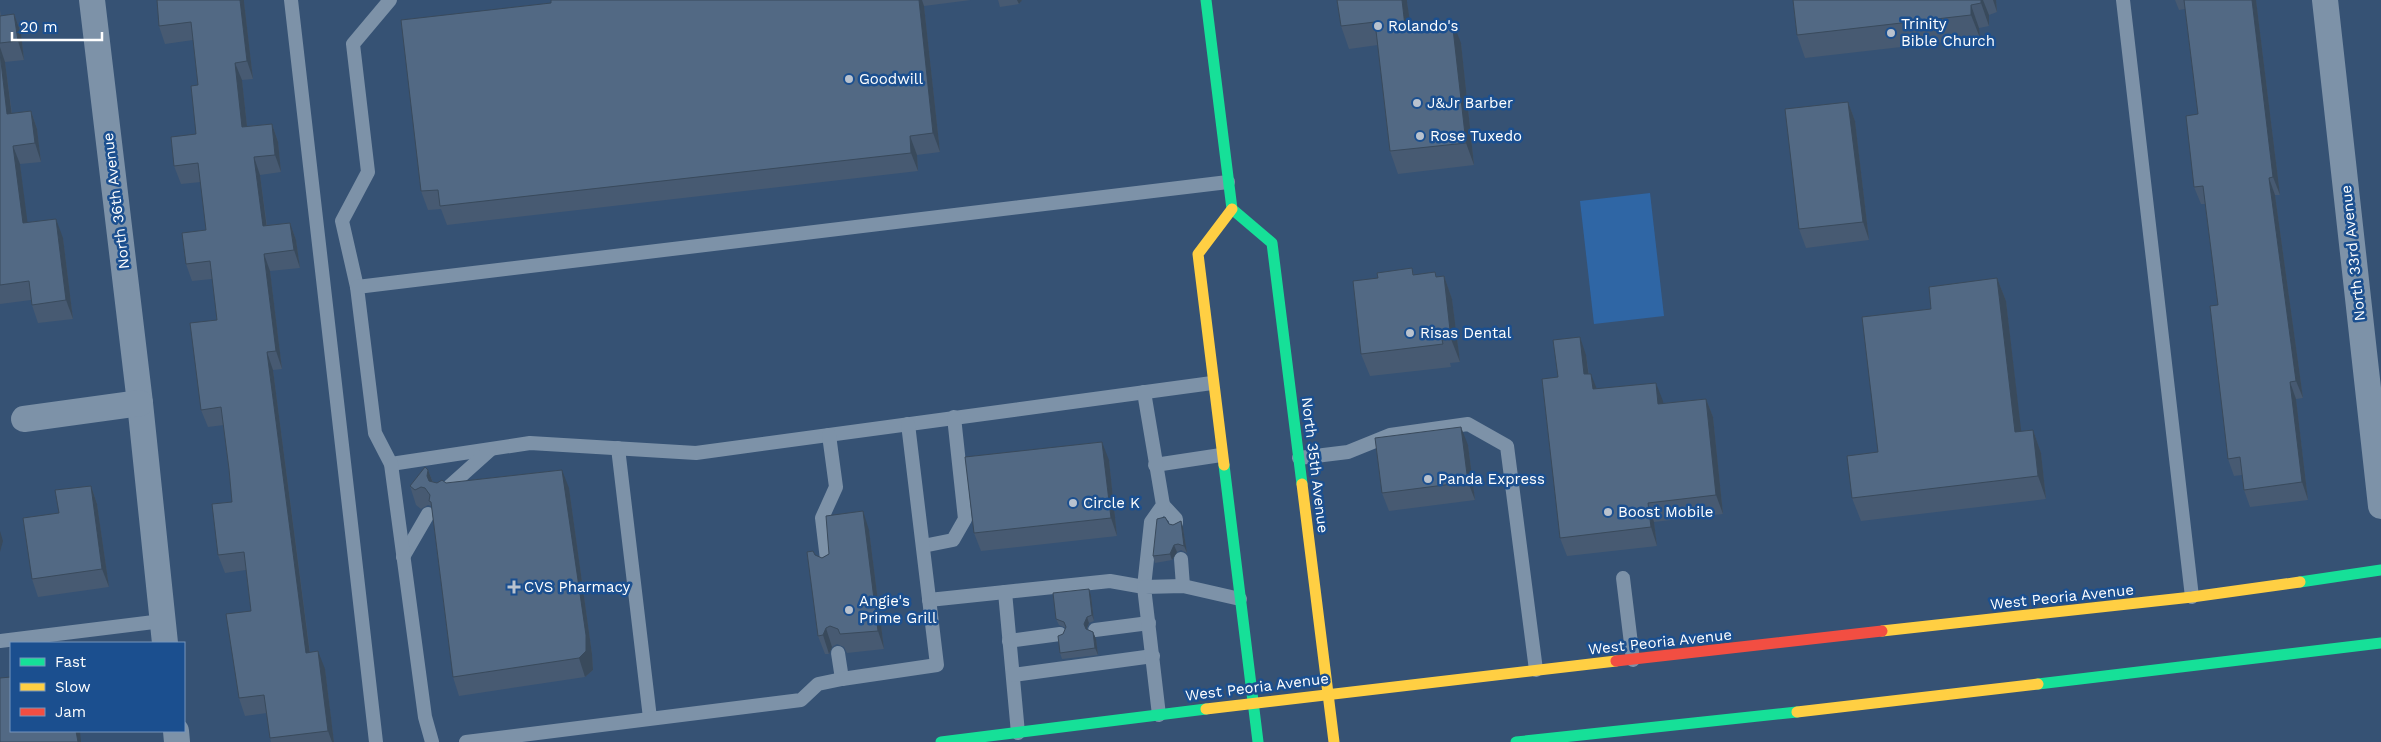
<svg xmlns="http://www.w3.org/2000/svg" width="2381" height="742" viewBox="0 0 2381 742" font-family="'Work Sans',sans-serif">
<rect width="100%" height="100%" fill="#365274"/>
<!-- green -->
<path fill="#2f66a5" d="M1650,193L1664,316L1594,324L1580,201Z"/>
<g fill="none" stroke-linecap="round" stroke-linejoin="round">
<!-- lane -->
<g stroke="#7d92a8" stroke-width="14">
<path d="M291,0L376,742"/>
<path d="M2123,0L2192,597"/>
<path d="M357,287L342,221L368,172L353,44L390,0"/>
<path d="M618,448L650,718"/>
<path d="M1299,458L1348,452L1390,435L1468,424L1507,446L1536,670"/>
<path d="M391,464L530,443L696,453L1212,383"/>
<path d="M1155,465L1221,455"/>
<path d="M442,493L490,450"/>
<path d="M1163,505L1176,519V523"/>
<path d="M923,546L953,540L965,519L954,417"/>
<path d="M403,557L428,514"/>
<path d="M1181,559L1183,586"/>
<path d="M828,568L822,518L836,487L829,435"/>
<path d="M1623,578L1633,660"/>
<path d="M1005,592L1110,581L1144,587L1151,522L1163,505L1144,392"/>
<path d="M929,600L1005,592L1018,733"/>
<path d="M1095,630L1149,623"/>
<path d="M0,641L162,621"/>
<path d="M1009,641L1060,634"/>
<path d="M838,653L842,679"/>
<path d="M1013,675L1153,656"/>
<path d="M1159,715L1144,587L1183,586L1240,599"/>
<path d="M432,742L425,717L391,464L375,433L357,287L1228,182"/>
<path d="M466,742L801,700L818,684L842,679L937,665L908,424"/>
</g>
<!-- street -->
<g stroke="#7d92a8" stroke-width="26">
<path d="M92,0L140,403L165,643"/>
<path d="M2325,0L2381,506"/>
<path d="M24,419L140,403"/>
<path d="M176,731L177,742"/>
</g>
<!-- fast -->
<g stroke="#16e098" stroke-width="11">
<path d="M1206,0L1232,209L1272,243L1302,484"/>
<path d="M1224,465L1258,742"/>
<path d="M2300,582L2381,570"/>
<path d="M2038,684L2381,643"/>
<path d="M941,742L1206,709"/>
<path d="M1516,742L1797,712"/>
</g>
<!-- slow -->
<g stroke="#ffcf43" stroke-width="11">
<path d="M1224,465L1198,254L1232,209"/>
<path d="M1302,484L1334,742"/>
<path d="M1882,631L2192,597L2300,582"/>
<path d="M1206,709L1616,661"/>
<path d="M1797,712L2038,684"/>
</g>
<!-- jam -->
<path stroke="#f24e42" stroke-width="11" d="M1616,661L1882,631"/>
</g>
<!-- wall -->
<g fill="#475a72">
<path d="M551,0H971L924,6L940,152L917,155L918,171L447,225L441,209L428,210L421,191L551,3Z"/>
<path d="M998,0H1022L1019,4L1000,7Z"/>
<path d="M1793,0H1996L1997,12L1989,15V26L1979,28L1980,38L1805,58L1797,35Z"/>
<path d="M2175,0H2256L2280,195H2275L2303,398L2296,399L2308,500L2250,507L2244,490L2242,475L2234,476L2228,459L2218,305L2205,204H2201L2194,187L2198,114L2185,9L2179,10Z"/>
<path d="M244,2L253,79L242,80L247,126L272,124L278,142L281,172L260,175L267,225L290,223L296,240L300,268L270,271L282,369L273,370L310,652L325,669L334,742H271L270,738L267,713L245,716L239,698L251,611L246,570L225,573L218,555L232,502L229,469L224,425L208,427L201,410L217,320L212,279L192,281L186,264L206,230L201,182L181,184L174,166L196,134L198,85L193,40L165,44L159,26Z"/>
<path d="M1407,2L1410,25L1461,43L1474,165L1398,174L1390,151L1378,45L1349,49L1341,26Z"/>
<path d="M0,10L1,16L14,14L21,33L24,60L5,62L12,113L31,111L37,129L41,162L20,164L27,223L63,238L73,319L38,323L32,305L31,300L0,304Z"/>
<path d="M1848,102L1855,121L1869,240L1806,248L1799,229Z"/>
<path d="M1412,268L1414,275L1435,272L1437,277L1444,276L1452,299L1460,362L1450,363L1451,367L1370,376L1361,354L1378,278Z"/>
<path d="M1997,278L2006,301L2021,432L2033,430L2041,453L2046,499L1861,521L1852,498L1878,452L1931,309Z"/>
<path d="M1586,355L1589,374L1597,389L1663,401V403L1706,399L1713,417L1723,514L1654,522L1657,546L1567,556L1560,538L1558,377Z"/>
<path d="M1468,445L1475,500L1389,511L1382,493Z"/>
<path d="M1109,460L1117,536L981,551L974,533Z"/>
<path d="M428,470L433,482L437,483L569,488L592,654L593,670L585,677L459,696L453,677L432,510L431,506L428,505L421,509L416,505L410,486Z"/>
<path d="M91,486L97,504L109,587L38,597L32,579Z"/>
<path d="M1181,521L1183,528L1187,553L1181,550L1177,552L1172,560L1155,563L1153,556L1169,524L1173,525Z"/>
<path d="M869,530L884,649L847,653L844,647L837,644L832,647L829,654H825L818,636L822,558Z"/>
<path d="M1091,596L1094,621L1089,623L1087,629L1093,632L1096,639L1098,655L1062,659L1060,653L1063,634L1066,628L1059,625L1056,619Z"/>
</g>
<!-- shaded-wall -->
<g fill="#394a5c">
<path d="M240,0H244V2L253,79L247,61Z"/>
<path d="M919,0H922L924,6L940,152L933,133Z"/>
<path d="M1017,0H1022L1019,4Z"/>
<path d="M1402,0H1407V2L1414,48L1405,26Z"/>
<path d="M1981,0H1983L1989,15V26L1981,3Z"/>
<path d="M1993,0H1996L1997,12Z"/>
<path d="M2252,0H2256L2280,195L2273,177Z"/>
<path d="M1971,5L1979,28L1980,38L1971,15Z"/>
<path d="M14,14L21,33L24,60L18,41Z"/>
<path d="M1452,20L1461,43L1474,165L1466,143Z"/>
<path d="M0,47L5,62L14,132L7,114L0,53Z"/>
<path d="M235,63L242,80L249,145L242,127Z"/>
<path d="M1848,102L1855,121L1869,240L1863,222Z"/>
<path d="M31,111L37,129L41,162L35,143Z"/>
<path d="M272,124L278,142L281,172L275,155Z"/>
<path d="M910,136L917,155L918,171L911,153Z"/>
<path d="M13,146L20,164L30,242L23,223Z"/>
<path d="M254,157L260,175L269,244L263,226Z"/>
<path d="M2269,178L2275,195L2303,398L2296,381Z"/>
<path d="M56,219L63,238L73,319L66,300Z"/>
<path d="M290,223L296,240L300,268L294,250Z"/>
<path d="M264,254L270,271L282,369L276,351Z"/>
<path d="M1444,276L1452,299L1460,362L1451,339Z"/>
<path d="M1997,278L2006,301L2024,455L2015,432Z"/>
<path d="M1580,337L1586,355L1591,393L1584,374Z"/>
<path d="M267,352L273,370L312,670L306,653Z"/>
<path d="M1591,374L1598,392L1593,389Z"/>
<path d="M2290,382L2296,399L2308,500L2302,482Z"/>
<path d="M1656,383L1663,401L1665,422L1658,404Z"/>
<path d="M1706,399L1713,417L1723,514L1716,495Z"/>
<path d="M1461,427L1468,445L1475,500L1468,482Z"/>
<path d="M2033,430L2041,453L2046,499L2038,476Z"/>
<path d="M1102,442L1109,460L1117,536L1111,518Z"/>
<path d="M428,470L435,488L433,494L427,476Z"/>
<path d="M562,470L569,488L592,654L593,670L585,677L579,658Z"/>
<path d="M91,486L97,504L109,587L102,569Z"/>
<path d="M1648,503L1654,522L1657,546L1651,527Z"/>
<path d="M863,511L869,530L884,649L878,631Z"/>
<path d="M1181,521L1183,528L1187,553L1184,546Z"/>
<path d="M0,531L3,541L0,552Z"/>
<path d="M1174,545L1177,552L1172,560L1170,554Z"/>
<path d="M1089,589L1091,596L1094,621L1092,615Z"/>
<path d="M1087,617L1089,623L1086,631L1084,624Z"/>
<path d="M826,628L832,647L829,654L823,635Z"/>
<path d="M1093,632L1096,639L1098,655L1095,648Z"/>
<path d="M318,651L325,669L334,742H332L328,731Z"/>
<path d="M76,731H80L81,742H78Z"/>
</g>
<!-- building -->
<g fill="#526984" stroke="#394a5c">
<path d="M157,0H240L247,61L235,63L242,127L272,124L275,155L254,157L263,226L290,223L294,250L264,254L276,351L267,352L306,653L318,651L328,731L270,738L264,695L239,698L226,614L251,611L244,552L218,555L212,504L232,502L229,469L221,407L201,410L190,323L217,320L210,261L186,264L182,233L206,230L198,163L174,166L171,137L196,134L191,86L198,85L191,22L159,26Z"/>
<path d="M551,0H919L933,133L910,136L911,153L440,206L438,190L421,191L401,20L551,3Z"/>
<path d="M1337,0H1402L1405,26L1452,20L1466,143L1390,151L1375,22L1341,26Z"/>
<path d="M1793,0H1981V3L1971,5V15L1797,35Z"/>
<path d="M2184,0H2252L2273,177L2269,178L2296,381L2290,382L2302,482L2244,490L2240,457L2228,459L2210,306L2218,305L2203,186L2194,187L2186,116L2198,114Z"/>
<path d="M14,14L18,41L0,43V16Z"/>
<path d="M0,53L7,114L31,111L35,143L13,146L23,223L56,219L66,300L32,305L29,281L0,285Z"/>
<path d="M1848,102L1863,222L1799,229L1785,109Z"/>
<path d="M1412,268L1413,275L1435,272L1436,277L1444,276L1451,339L1442,340L1443,344L1361,354L1353,281L1378,278L1377,273Z"/>
<path d="M1997,278L2015,432L2033,430L2038,476L1852,498L1847,456L1878,452L1862,317L1931,309L1929,287Z"/>
<path d="M1580,337L1584,374H1591L1593,389L1656,383L1658,404L1706,399L1716,495L1648,503L1651,527L1560,538L1542,379L1558,377L1553,340Z"/>
<path d="M1461,427L1468,482L1382,493L1375,438Z"/>
<path d="M1102,442L1111,518L974,533L965,457Z"/>
<path d="M425,467L428,470L427,476L429,481L437,483L442,480L446,483L562,470L586,635V651L579,658L453,677L431,502L429,501L430,495L425,488L421,487L415,490L410,486Z"/>
<path d="M91,486L102,569L32,579L23,518L59,513L55,490Z"/>
<path d="M863,511L878,631L840,634L838,629L830,626L826,628L823,635L818,636L807,552L813,551L815,555L822,558L829,554L826,516Z"/>
<path d="M1165,517L1169,524L1173,525L1181,521L1184,546L1178,544L1174,545L1170,554L1153,556L1157,519Z"/>
<path d="M1089,589L1092,615L1087,617L1084,624L1086,629L1093,632L1095,648L1060,653L1058,636L1063,634L1066,627L1064,622L1056,619L1053,593Z"/>
<path d="M11,677V731H76L78,742H0V678Z"/>
</g>
<!-- markers -->
<g fill="#b9c2ce" stroke="#1b4f8f" stroke-width="2">
<circle cx="1378" cy="26" r="5"/>
<circle cx="1891" cy="33" r="5"/>
<circle cx="849" cy="79" r="5"/>
<circle cx="1417" cy="103" r="5"/>
<circle cx="1420" cy="136" r="5"/>
<circle cx="1410" cy="333" r="5"/>
<circle cx="1428" cy="479" r="5"/>
<circle cx="1073" cy="503" r="5"/>
<circle cx="1608" cy="512" r="5"/>
<path d="M511.5 579.5h5v5h5v5h-5v5h-5v-5h-5v-5h5z"/>
<circle cx="849" cy="610" r="5"/>
</g>
<g text-anchor="middle" dominant-baseline="central" stroke-width="5" stroke-linejoin="round" paint-order="stroke">
<!-- poi labels -->
<g font-size="15" fill="#fff" stroke="#1b4f8f" text-anchor="start">
<text x="1901" y="24">Trinity<tspan x="1901" dy="17">Bible Church</tspan></text>
<text x="1388" y="26">Rolando's</text>
<text x="859" y="79">Goodwill</text>
<text x="1427" y="103">J&amp;Jr Barber</text>
<text x="1430" y="136">Rose Tuxedo</text>
<text x="1420" y="333">Risas Dental</text>
<text x="1438" y="479">Panda Express</text>
<text x="1083" y="503">Circle K</text>
<text x="1618" y="512">Boost Mobile</text>
<text x="524" y="587">CVS Pharmacy</text>
<text x="859" y="601">Angie's<tspan x="859" dy="17">Prime Grill</tspan></text>
</g>
<!-- street labels -->
<g font-size="15" fill="#fff" stroke="#1b4f8f">
<text transform="translate(116 201) rotate(-97)">North 36th Avenue</text>
<text transform="translate(2353 253) rotate(-96)">North 33rd Avenue</text>
<text transform="translate(1315 465) rotate(83)">North 35th Avenue</text>
<text transform="translate(2062 597) rotate(-6)">West Peoria Avenue</text>
<text transform="translate(1660 642) rotate(-6)">West Peoria Avenue</text>
<text transform="translate(1257 687) rotate(-7)">West Peoria Avenue</text>
</g>
</g>
<!-- legend -->
<rect x="10" y="642" width="175" height="90" fill="#1b4f8f" stroke="#7695bc"/>
<rect x="20" y="658" width="25" height="8" fill="#16e098" stroke="#7695bc"/>
<text x="55" y="667" font-size="15" fill="#ffffff">Fast</text>
<rect x="20" y="683" width="25" height="8" fill="#ffcf43" stroke="#7695bc"/>
<text x="55" y="692" font-size="15" fill="#ffffff">Slow</text>
<rect x="20" y="708" width="25" height="8" fill="#f24e42" stroke="#7695bc"/>
<text x="55" y="717" font-size="15" fill="#ffffff">Jam</text>
<!-- scale -->
<path d="M12 32v8h90v-8" fill="none" stroke="#ffffff" stroke-width="2.5"/>
<text x="20" y="32" font-size="15" fill="#ffffff" stroke="#1b4f8f" stroke-width="4" paint-order="stroke">20 m</text>
</svg>
